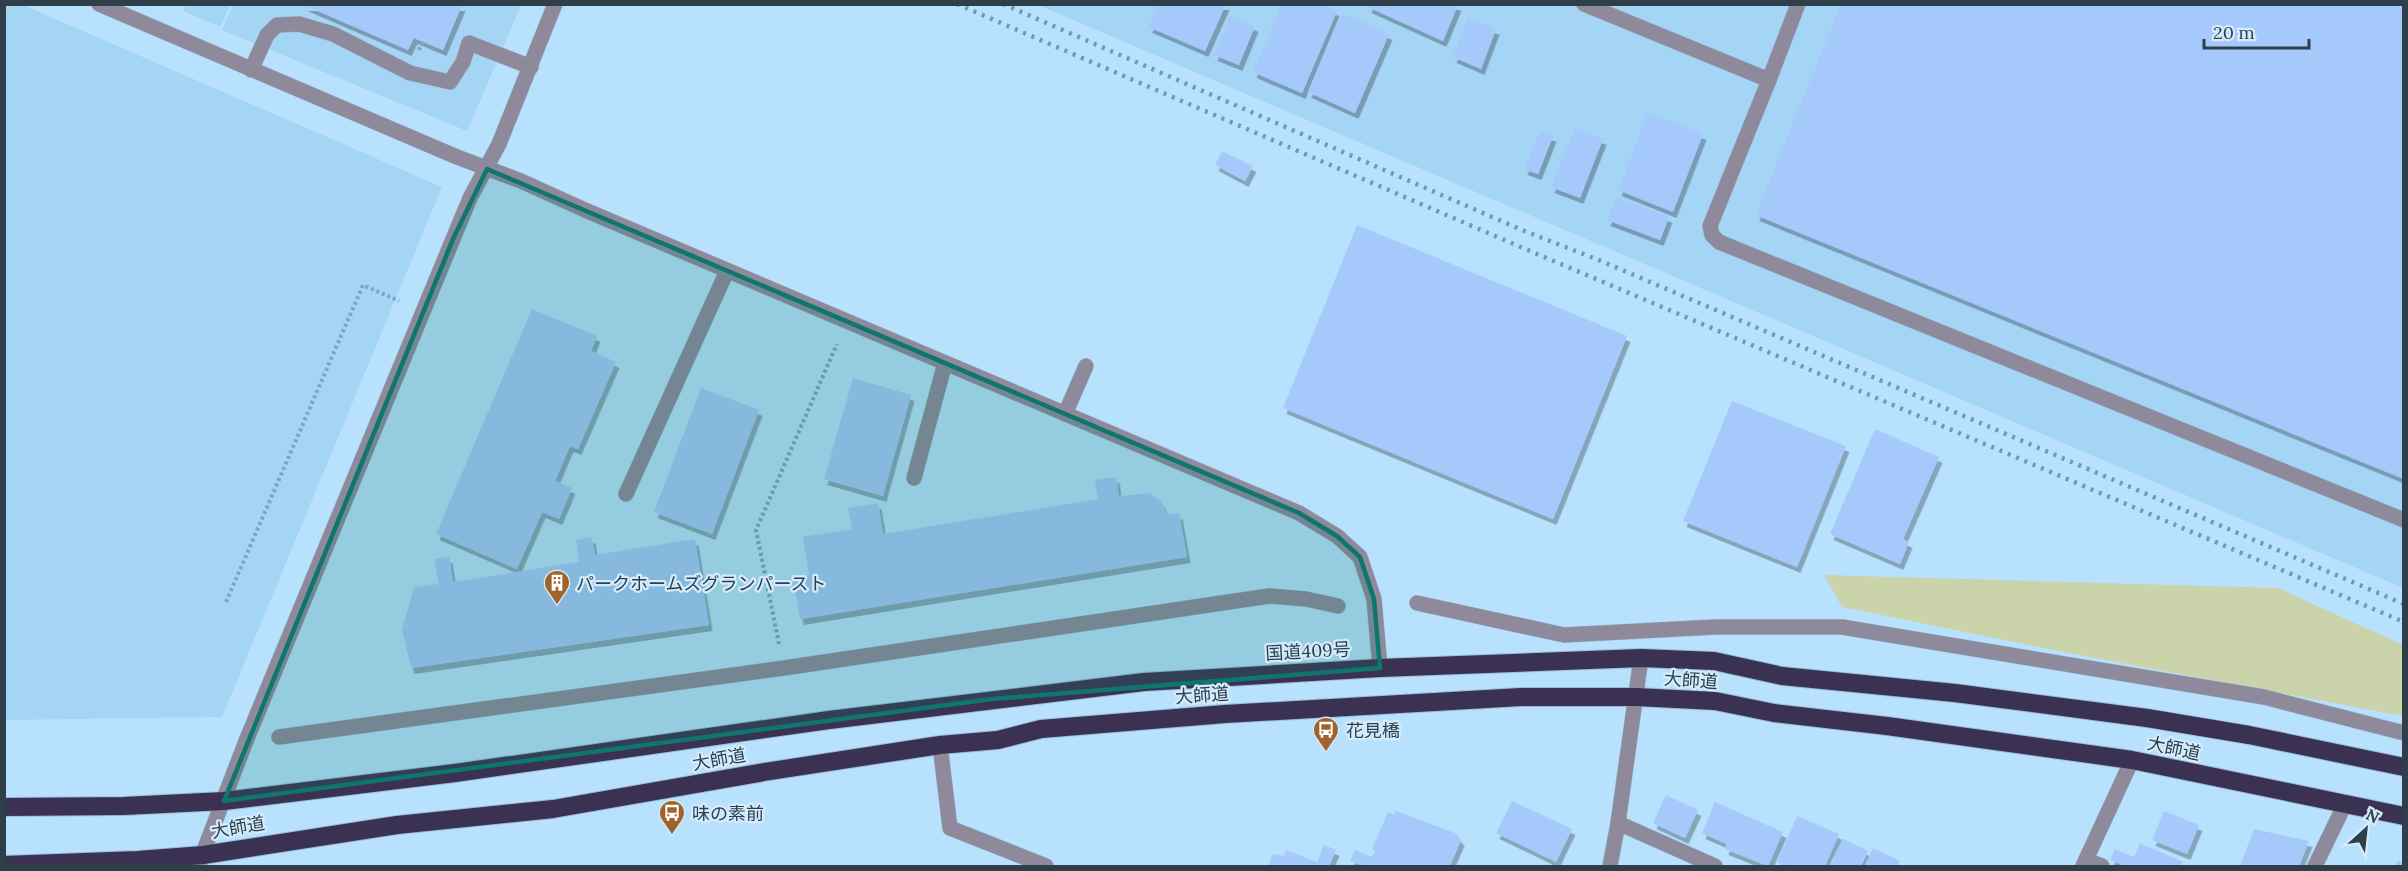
<svg xmlns="http://www.w3.org/2000/svg" width="2408" height="871" viewBox="0 0 2408 871" font-family="Lora,'Noto Sans JP',serif">
<defs>
<filter id="shadow"><feDropShadow dx="3.5" dy="6" stdDeviation="0" flood-color="#0004"/></filter>
</defs>
<rect width="100%" height="100%" fill="#b8e1fd"/>
<!-- built -->
<g fill="#a5d5f5">
<path d="M4,5H23L442,187L222,717L5,720Z"/>
<path d="M186,5V4L230,5L220,27L183,11Z"/>
<path d="M233,5H521L467,131L222,30Z"/>
<path d="M1038,5H2403V588Z"/>
</g>
<!-- green -->
<path fill="#cad3a9" d="M1824,575L2278,588L2403,645V716L2068,653L1842,607Z"/>
<!-- building -->
<g fill="#a6c9fb" filter="url(#shadow)">
<path d="M1158,4H1226L1205,51L1149,27Z"/>
<path d="M1282,4H1322L1337,11L1302,93L1253,72Z"/>
<path d="M1369,4H1456L1458,5L1443,41L1368,7Z"/>
<path d="M1841,4H2404V479L1756,215Z"/>
<path d="M304,5H462L443,50L414,38L408,50Z"/>
<path d="M1341,13L1389,34L1355,113L1308,92Z"/>
<path d="M1230,16L1255,26L1239,65L1214,55Z"/>
<path d="M1468,18L1496,29L1481,69L1453,57Z"/>
<path d="M1648,113L1703,134L1673,212L1618,190Z"/>
<path d="M1575,128L1603,139L1580,198L1551,187Z"/>
<path d="M1540,131L1553,136L1538,174L1524,169Z"/>
<path d="M1222,151L1253,166L1245,181L1215,165Z"/>
<path d="M1616,197L1669,217L1660,240L1607,220Z"/>
<path d="M1357,225L1627,336L1553,519L1283,408Z"/>
<path d="M532,309L597,336L591,351L616,362L578,449L570,446L555,481L572,488L559,519L542,512L517,569L436,534Z"/>
<path d="M853,378L911,395L883,496L824,479Z"/>
<path d="M701,388L759,410L712,534L654,512Z"/>
<path d="M1732,401L1846,446L1797,567L1683,521Z"/>
<path d="M1875,429L1939,457L1903,539L1909,542L1900,564L1830,534Z"/>
<path d="M1116,477L1119,496L1150,493L1161,501L1167,515L1179,513L1187,557L800,619L793,579L809,576L803,537L852,529L848,508L878,503L883,534L1098,499L1095,480Z"/>
<path d="M592,537L595,555L695,539L709,625L411,668L402,630L414,587L439,584L434,559L449,557L453,582L579,562L576,540Z"/>
<path d="M1666,795L1698,810L1685,838L1653,823Z"/>
<path d="M1512,801L1572,829L1556,862L1496,833Z"/>
<path d="M1715,802L1783,832L1768,866L1725,849L1727,844L1702,833Z"/>
<path d="M1396,811L1455,833L1461,840L1450,866H1364L1350,861L1355,850L1372,857L1375,851L1372,849L1388,812L1394,815Z"/>
<path d="M2164,811L2199,825L2187,854L2152,840Z"/>
<path d="M1797,816L1839,834L1825,866H1788L1777,862Z"/>
<path d="M2254,829L2309,841L2299,866H2240Z"/>
<path d="M1843,839L1868,851L1861,866H1829Z"/>
<path d="M2140,843L2183,862L2181,866H2125L2110,860L2115,849L2134,857Z"/>
<path d="M1324,845L1336,850L1329,866H1268L1273,854L1284,856L1286,850L1317,862Z"/>
<path d="M1873,848L1900,861L1897,866H1865Z"/>
<path d="M2398,861L2404,863V866H2395Z"/>
</g>
<g fill="none" stroke-linecap="round" stroke-linejoin="round">
<defs>
<g id="minor">
<path d="M99,4L457,157L521,181L585,210L1299,513L1337,536L1360,557L1374,599L1380,668"/>
<path d="M1584,4L1769,80L1710,226L1712,235L1719,242L2404,520"/>
<path d="M251,70L267,35L277,25L299,24L333,34L410,73L450,82L463,62L469,43L531,67"/>
<path d="M1769,80L1798,4"/>
<path d="M1065,414L1086,366"/>
<path d="M914,478L945,363"/>
<path d="M626,494L727,271"/>
<path d="M1417,603L1564,635L1715,627H1842L2264,697L2404,733"/>
<path d="M279,737L784,668L1269,596L1306,599L1338,606"/>
<path d="M940,745L950,828L1046,866"/>
<path d="M1618,823L1715,866"/>
<path d="M2086,860L2102,866"/>
<path d="M198,866L246,741L453,239L470,198L499,144L555,4"/>
<path d="M1610,866L1618,823L1641,658"/>
<path d="M2083,866L2132,760"/>
<path d="M2315,866L2344,806"/>
</g>
<g id="highway">
<path d="M4,807L124,806L224,801L455,773L829,720L1144,682L1380,668L1641,658L1714,661L1782,676L1955,693L2147,718L2249,735L2404,767"/>
<path d="M4,865L138,860L203,855L397,825L553,809L764,772L940,745L998,740L1041,729L1225,714L1521,697H1636L1715,701L1774,713L1887,726L2132,760L2404,816"/>
</g>
</defs>
<!-- minor casing -->
<use href="#minor" stroke="#9abdd6" stroke-width="16"/>
<!-- highway casing -->
<use href="#highway" stroke="#9abdd6" stroke-width="20"/>
<!-- path -->
<g stroke="#83a3b8" stroke-width="4" stroke-dasharray="3 3" stroke-linecap="butt">
<path d="M419,50L423,41"/>
<path d="M226,602L363,285L399,301"/>
<path d="M779,644L756,530L837,344"/>
</g>
<!-- minor -->
<use href="#minor" stroke="#8e8a9b" stroke-width="15"/>
<!-- highway -->
<use href="#highway" stroke="#3b3152" stroke-width="18"/>
<!-- rail -->
<g stroke="#7997ac" stroke-width="4.5" stroke-dasharray="3 6" stroke-linecap="butt">
<path d="M957,4L1516,245L2404,622"/>
<path d="M1003,4L1522,230L1601,261L2404,604"/>
</g>
</g>
<!-- marked area -->
<path fill="#0f766e" fill-opacity="0.2" stroke="#0f766e" stroke-width="4.5" stroke-linejoin="round" d="M487,169L1299,513L1337,536L1360,557L1374,599L1380,668L992,699L224,801L453,239Z"/>
<!-- icons -->
<defs>
<symbol id="building-pin" viewBox="-11 -11 22 30"><path d="M0 17L-7.5 6A9.5 9.5 0 1 1 7.5 6Z" fill="#a2622c" stroke="#d3ecfd"/><path d="M-4-6H4V6H1V3H-1V6H-4ZM-2.5-4.3h1.7v1.8h-1.7ZM.8-4.3h1.7v1.8H.8ZM-2.5-1h1.7V.8h-1.7ZM.8-1h1.7V.8H.8Z" fill="#fff"/></symbol>
<symbol id="bus-pin" viewBox="-11 -11 22 30"><path d="M0 17L-7.5 6A9.5 9.5 0 1 1 7.5 6Z" fill="#a2622c" stroke="#d3ecfd"/><path d="M-5-6H5V4H4V6H2V4H-2V6H-4V4H-5ZM-3.5-4V0h7V-4ZM-3.5 1.2v1.5H-2V1.2ZM2 1.2v1.5H3.5V1.2Z" fill="#fff"/></symbol>
</defs>
<g fill-rule="evenodd">
<use href="#building-pin" x="542" y="568" width="30" height="40"/>
<use href="#bus-pin" x="1311" y="715" width="30" height="40"/>
<use href="#bus-pin" x="657" y="798" width="30" height="40"/>
</g>
<g text-anchor="middle" dominant-baseline="central" stroke-width="4.5" stroke-linejoin="round" paint-order="stroke">
<!-- poi labels -->
<g font-size="18" fill="#2e3f4a" stroke="#d3ecfd" text-anchor="start">
<text x="576" y="583">パークホームズグランパースト</text>
<text x="1346" y="730">花見橋</text>
<text x="692" y="813">味の素前</text>
</g>
<!-- street labels -->
<g font-size="18" fill="#2e3f4a" stroke="#d3ecfd">
<text transform="translate(1308 651) rotate(-3)">国道409号</text>
<text transform="translate(1691 680) rotate(4)">大師道</text>
<text transform="translate(1202 695) rotate(-4)">大師道</text>
<text transform="translate(2174 748) rotate(12)">大師道</text>
<text transform="translate(719 759) rotate(-10)">大師道</text>
<text transform="translate(238 827) rotate(-10)">大師道</text>
</g>
</g>
<!-- border -->
<rect width="2408" height="871" fill="none" stroke="#2e3f4a" stroke-width="12"/>
<!-- north arrow -->
<g transform="translate(2366 829) rotate(27)" stroke="#d3ecfd" stroke-width="4.5" paint-order="stroke">
<path d="M0-4.5L10 22L0 15L-10 22Z" fill="#2e3f4a"/>
<text y="-9" font-size="16" font-weight="bold" text-anchor="middle" fill="#2e3f4a">N</text>
</g>
<!-- scale -->
<path d="M2204 39v9h105v-9" fill="none" stroke="#2e3f4a" stroke-width="3"/>
<text x="2213" y="39" font-size="18" fill="#2e3f4a" stroke="#d3ecfd" stroke-width="4.5" paint-order="stroke">20 m</text>
</svg>
